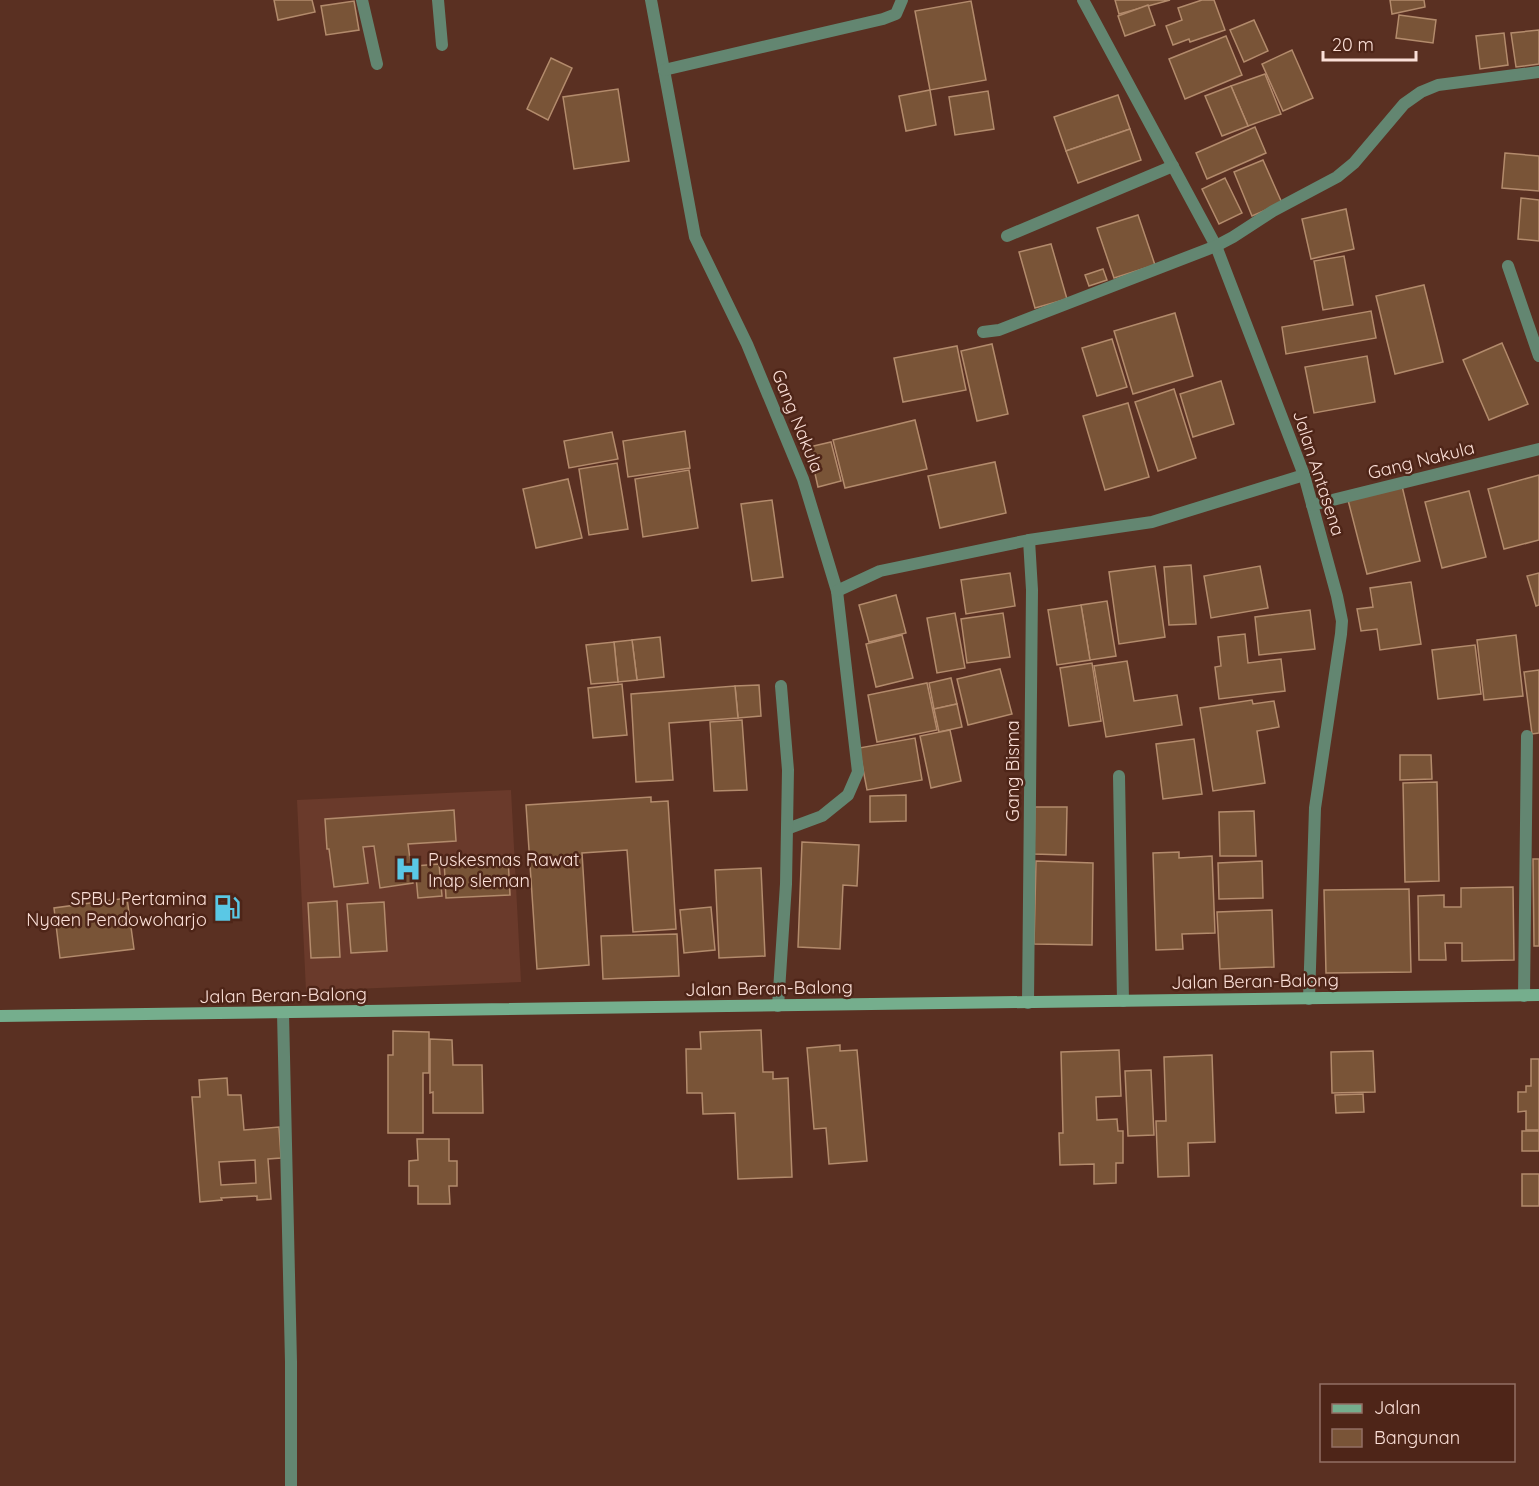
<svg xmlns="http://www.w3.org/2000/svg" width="1539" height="1486" viewBox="0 0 1539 1486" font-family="Quicksand,sans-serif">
<rect width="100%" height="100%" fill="#5a3022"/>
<!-- built -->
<path fill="#6a3a2b" d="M511,790L521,982L306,991L297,800Z"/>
<!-- building -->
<g fill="#795437" stroke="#b38b6c" stroke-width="1.5" fill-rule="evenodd">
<path d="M274,0H312L315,12L278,20Z"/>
<path d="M1115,0H1170L1119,14Z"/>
<path d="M1202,0H1214L1225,30L1190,42L1189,39L1173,45L1166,26L1182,20L1178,8Z"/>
<path d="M1390,0H1424L1425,7L1392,14Z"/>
<path d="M354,1L359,30L326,35L321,6Z"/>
<path d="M971,1L986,80L930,90L915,11Z"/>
<path d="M1148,5L1155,25L1125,36L1118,16Z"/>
<path d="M1399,15L1436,20L1433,43L1396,38Z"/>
<path d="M1254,20L1268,51L1244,62L1230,30Z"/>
<path d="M1539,30V64L1516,67L1511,33Z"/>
<path d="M1504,33L1508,65L1480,69L1476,36Z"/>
<path d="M1226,36L1242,75L1185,99L1169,59Z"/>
<path d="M1292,50L1313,98L1283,111L1262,64Z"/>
<path d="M551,58L572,68L548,120L527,109Z"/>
<path d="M1265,74L1281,114L1248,126L1231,86Z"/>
<path d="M1231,86L1248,126L1222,136L1205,96Z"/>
<path d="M618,89L629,161L574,169L563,97Z"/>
<path d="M930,90L936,125L906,131L899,96Z"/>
<path d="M988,91L994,129L955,135L949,97Z"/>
<path d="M1118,95L1130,129L1066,151L1054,117Z"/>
<path d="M1255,127L1266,153L1207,179L1196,153Z"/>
<path d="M1130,129L1141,160L1078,183L1066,151Z"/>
<path d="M1505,153L1539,156V191L1502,188Z"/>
<path d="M1263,160L1282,203L1252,216L1234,172Z"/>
<path d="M1225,178L1242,213L1219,224L1202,189Z"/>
<path d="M1521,198L1539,200V241L1518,239Z"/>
<path d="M1346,209L1354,249L1311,259L1302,219Z"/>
<path d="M1138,215L1155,265L1114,278L1097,228Z"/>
<path d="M1051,244L1067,299L1035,308L1019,252Z"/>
<path d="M1344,256L1353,305L1323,310L1314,261Z"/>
<path d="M1103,269L1107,280L1089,286L1085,275Z"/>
<path d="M1424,285L1443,362L1395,374L1376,296Z"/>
<path d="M1371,311L1376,338L1286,354L1282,327Z"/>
<path d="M1175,313L1193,376L1133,394L1114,331Z"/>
<path d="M1112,339L1127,387L1097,396L1082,348Z"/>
<path d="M1502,343L1528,404L1489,420L1463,360Z"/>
<path d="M992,344L1008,414L977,421L961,351Z"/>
<path d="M957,346L966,390L903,402L894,358Z"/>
<path d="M1367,356L1375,402L1314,413L1305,367Z"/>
<path d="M1221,381L1234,424L1193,437L1180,394Z"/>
<path d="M1174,389L1196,458L1158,471L1135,402Z"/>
<path d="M1128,403L1149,477L1105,490L1083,416Z"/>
<path d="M915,420L927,469L845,488L833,440Z"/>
<path d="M685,431L690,468L628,477L623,441Z"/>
<path d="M612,432L618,459L569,468L564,441Z"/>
<path d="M831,442L841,481L818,487L809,447Z"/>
<path d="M995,462L1006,513L940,528L928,476Z"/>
<path d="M617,463L628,529L589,535L579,469Z"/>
<path d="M689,470L698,528L643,537L635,479Z"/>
<path d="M1539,475V540L1504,549L1488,489Z"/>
<path d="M568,479L582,538L536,548L523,489Z"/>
<path d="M1402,486L1420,561L1367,574L1348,500Z"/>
<path d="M1469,491L1486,557L1442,568L1425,502Z"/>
<path d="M772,500L783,577L752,581L741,504Z"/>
<path d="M1191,565L1196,624L1169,625L1164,567Z"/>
<path d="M1155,566L1165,637L1119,644L1109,572Z"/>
<path d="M1260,566L1268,608L1211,618L1204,576Z"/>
<path d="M1010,573L1015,606L966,614L961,580Z"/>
<path d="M1539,573V605L1536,606L1527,576Z"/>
<path d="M1411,582L1421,644L1380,650L1377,629L1361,631L1357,609L1373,607L1370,588Z"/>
<path d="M896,595L906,633L869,642L859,605Z"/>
<path d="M1107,601L1116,656L1090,660L1081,605Z"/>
<path d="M1081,605L1090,660L1057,665L1048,610Z"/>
<path d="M1310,610L1315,649L1259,655L1255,617Z"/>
<path d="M955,613L965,668L937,673L927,618Z"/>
<path d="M1003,613L1010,657L967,663L961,619Z"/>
<path d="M1245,634L1248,663L1281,659L1285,691L1219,699L1215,667L1221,666L1218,637Z"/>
<path d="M902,635L913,678L876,687L866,644Z"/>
<path d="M1516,635L1523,696L1484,700L1477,640Z"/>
<path d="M660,637L664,677L637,680L632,640Z"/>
<path d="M632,640L637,680L618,682L614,642Z"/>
<path d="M614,642L618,682L591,684L586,645Z"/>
<path d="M1475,645L1481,694L1438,699L1432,650Z"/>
<path d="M1127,661L1134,701L1177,695L1182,725L1106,737L1094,666Z"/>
<path d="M1092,663L1101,721L1069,726L1060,668Z"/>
<path d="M1000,669L1012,714L968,725L957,679Z"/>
<path d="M1539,670V733L1532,734L1524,672Z"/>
<path d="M951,678L957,704L934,709L929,683Z"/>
<path d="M927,683L937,730L877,742L868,695Z"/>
<path d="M622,684L627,735L593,738L588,688Z"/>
<path d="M759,685L761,716L738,718L735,686Z"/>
<path d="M735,686L738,718L669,723L673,780L636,782L631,694Z"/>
<path d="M1252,700L1253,704L1274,701L1279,727L1257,731L1265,783L1213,791L1200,708Z"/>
<path d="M957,704L962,727L939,732L934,709Z"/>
<path d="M742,720L747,790L714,791L710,722Z"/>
<path d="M950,730L961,781L931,788L920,736Z"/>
<path d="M915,738L922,780L867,790L859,748Z"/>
<path d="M1194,739L1202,794L1163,799L1156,744Z"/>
<path d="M1400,755H1431L1432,779L1400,780Z"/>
<path d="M1437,782L1439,881L1405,882L1403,783Z"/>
<path d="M906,795V821L870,822V796Z"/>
<path d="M651,797V802L668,801L676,929L633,932L627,850L582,853L589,965L537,969L526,805Z"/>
<path d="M1035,807H1067L1066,855L1034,854Z"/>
<path d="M454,810L456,841L408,844L413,883L380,888L374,846L363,847L368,883L334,887L329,849H327L325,819Z"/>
<path d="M1254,811L1256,856H1220L1219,812Z"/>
<path d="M802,842L859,845L857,886L843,885L840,949L798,947Z"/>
<path d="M1179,852V858L1212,856L1215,933L1182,934L1183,949L1156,950L1153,853Z"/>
<path d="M508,857L510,895L446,898L444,860Z"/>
<path d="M1533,859H1539V946H1534Z"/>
<path d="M1036,861L1093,863L1092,945L1034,944Z"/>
<path d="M1262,861L1263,898L1219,899L1218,863Z"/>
<path d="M439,864L442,896L418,898L415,866Z"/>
<path d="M761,868L765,956L719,958L715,870Z"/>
<path d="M1513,887L1514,960L1462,961V943H1445L1446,960H1419L1418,896L1444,895V907H1461V888Z"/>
<path d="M1409,889L1411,972L1326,973L1324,890Z"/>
<path d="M127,898L134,949L60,958L54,908Z"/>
<path d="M337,901L340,957L311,958L308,903Z"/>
<path d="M384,902L387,951L351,953L347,904Z"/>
<path d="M711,907L715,950L684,953L680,910Z"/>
<path d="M1272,910L1274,967L1220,969L1217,912Z"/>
<path d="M677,934L679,976L603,979L601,936Z"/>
<path d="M761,1030L763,1072H773V1079L788,1078L792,1177L738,1179L735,1113L703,1114L702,1093H687L686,1049H701L700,1032Z"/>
<path d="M393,1031L429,1032V1073H423V1133H388V1055H393Z"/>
<path d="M430,1039L452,1040L453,1065H482L483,1113H433V1092L430,1093Z"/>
<path d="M840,1045V1051L857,1050L867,1161L829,1164L826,1128L814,1129L807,1048Z"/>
<path d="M1119,1050L1121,1096L1096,1097L1097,1120L1117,1119L1118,1131H1123V1163H1116V1183L1094,1184V1164L1060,1165L1059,1133H1063L1061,1052Z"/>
<path d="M1373,1051L1375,1092L1332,1093L1331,1052Z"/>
<path d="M1212,1055L1215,1142L1188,1143L1189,1176L1158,1177L1156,1121H1166L1164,1057Z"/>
<path d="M1531,1059H1539V1130H1526V1111L1518,1112V1092H1526V1086H1531Z"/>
<path d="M1151,1070L1154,1135L1128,1136L1125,1071Z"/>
<path d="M227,1078L228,1095H241L244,1130L279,1127L281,1158L268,1159L271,1199L257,1200V1196L221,1198L222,1200L200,1202L192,1097H200L199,1080ZM255,1160L256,1183L221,1185L219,1162Z"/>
<path d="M1363,1094L1364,1112L1336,1113L1335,1095Z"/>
<rect x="1522" y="1131" width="17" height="20"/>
<path d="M417,1139H449V1161H457V1186H449L450,1204H418V1186H409V1161L418,1160Z"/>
<rect x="1522" y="1174" width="17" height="32"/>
</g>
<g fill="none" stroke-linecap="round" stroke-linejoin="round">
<!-- minor -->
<g stroke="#638671" stroke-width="12">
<path d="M362,0L377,64"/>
<path d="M438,0L442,45"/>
<path d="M651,0L695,237L747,344L803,479L837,591L858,772L848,795L822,816L787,829"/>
<path d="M1083,0L1216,246L1304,475L1337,596L1342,621L1341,634L1315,808L1309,999"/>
<path d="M664,70L883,19L896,14L902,0"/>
<path d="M1007,236L1173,166"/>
<path d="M1508,266L1539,356"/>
<path d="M983,332L999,330L1216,246L1233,237L1273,211L1337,177L1354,163L1404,104L1421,92L1438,85L1539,72"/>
<path d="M1312,505L1539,449"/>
<path d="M837,591L880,571L1029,540L1152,522L1304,475"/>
<path d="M1119,776L1123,1001"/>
<path d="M1524,996L1527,736"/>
<path d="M1028,1003L1032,590L1029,540"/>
<path d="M778,1006L786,884L788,770L781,686"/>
<path d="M283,1013L291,1362V1486"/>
</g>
<!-- secondary -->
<path stroke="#75ae8d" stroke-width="12" d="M0,1016L1539,995"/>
</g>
<!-- icons -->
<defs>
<symbol id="hospital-bare" viewBox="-9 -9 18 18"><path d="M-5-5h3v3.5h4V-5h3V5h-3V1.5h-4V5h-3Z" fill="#5ac8e5" stroke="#4e2518" stroke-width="2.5" paint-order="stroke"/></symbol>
<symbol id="fuel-bare" viewBox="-9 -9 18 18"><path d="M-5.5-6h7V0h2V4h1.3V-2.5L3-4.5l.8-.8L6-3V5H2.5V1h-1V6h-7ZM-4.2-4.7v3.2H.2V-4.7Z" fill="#5ac8e5" stroke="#4e2518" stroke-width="2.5" paint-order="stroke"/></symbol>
</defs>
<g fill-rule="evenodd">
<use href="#hospital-bare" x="389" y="850" width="38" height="38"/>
<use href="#fuel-bare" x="208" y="889" width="38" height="38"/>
</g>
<g text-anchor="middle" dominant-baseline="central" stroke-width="5" stroke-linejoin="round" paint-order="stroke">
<!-- street labels -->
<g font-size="18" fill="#fbdfd7" stroke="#4e2518">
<text transform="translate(798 421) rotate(68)">Gang Nakula</text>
<text transform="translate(1421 460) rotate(-14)">Gang Nakula</text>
<text transform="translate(1319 473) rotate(72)">Jalan Antasena</text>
<text transform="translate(1012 771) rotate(-90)">Gang Bisma</text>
<text transform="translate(1255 981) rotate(-1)">Jalan Beran-Balong</text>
<text transform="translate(769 988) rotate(-1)">Jalan Beran-Balong</text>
<text transform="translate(283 995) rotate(-1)">Jalan Beran-Balong</text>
</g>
<!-- poi labels -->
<g font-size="18" fill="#fbdfd7" stroke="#4e2518" text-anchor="start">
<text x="428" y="859">Puskesmas Rawat<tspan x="428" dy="21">Inap sleman</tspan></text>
<text x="207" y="898" text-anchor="end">SPBU Pertamina<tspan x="207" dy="21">Nyaen Pendowoharjo</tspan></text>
</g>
</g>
<!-- legend -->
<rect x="1320" y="1384" width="195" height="78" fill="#4e2518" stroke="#936f64" stroke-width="1.5"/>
<rect x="1332" y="1404" width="30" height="9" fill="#75ae8d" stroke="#936f64" stroke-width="1.5"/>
<text x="1374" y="1414" font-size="18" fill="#fbdfd7">Jalan</text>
<rect x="1332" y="1429" width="30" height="18" fill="#795437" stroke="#936f64" stroke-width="1.5"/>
<text x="1374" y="1444" font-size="18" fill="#fbdfd7">Bangunan</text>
<!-- scale -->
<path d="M1323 51v9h93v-9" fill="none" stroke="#fbdfd7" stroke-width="3"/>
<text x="1332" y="51" font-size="18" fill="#fbdfd7" stroke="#4e2518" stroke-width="4.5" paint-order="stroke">20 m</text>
</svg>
